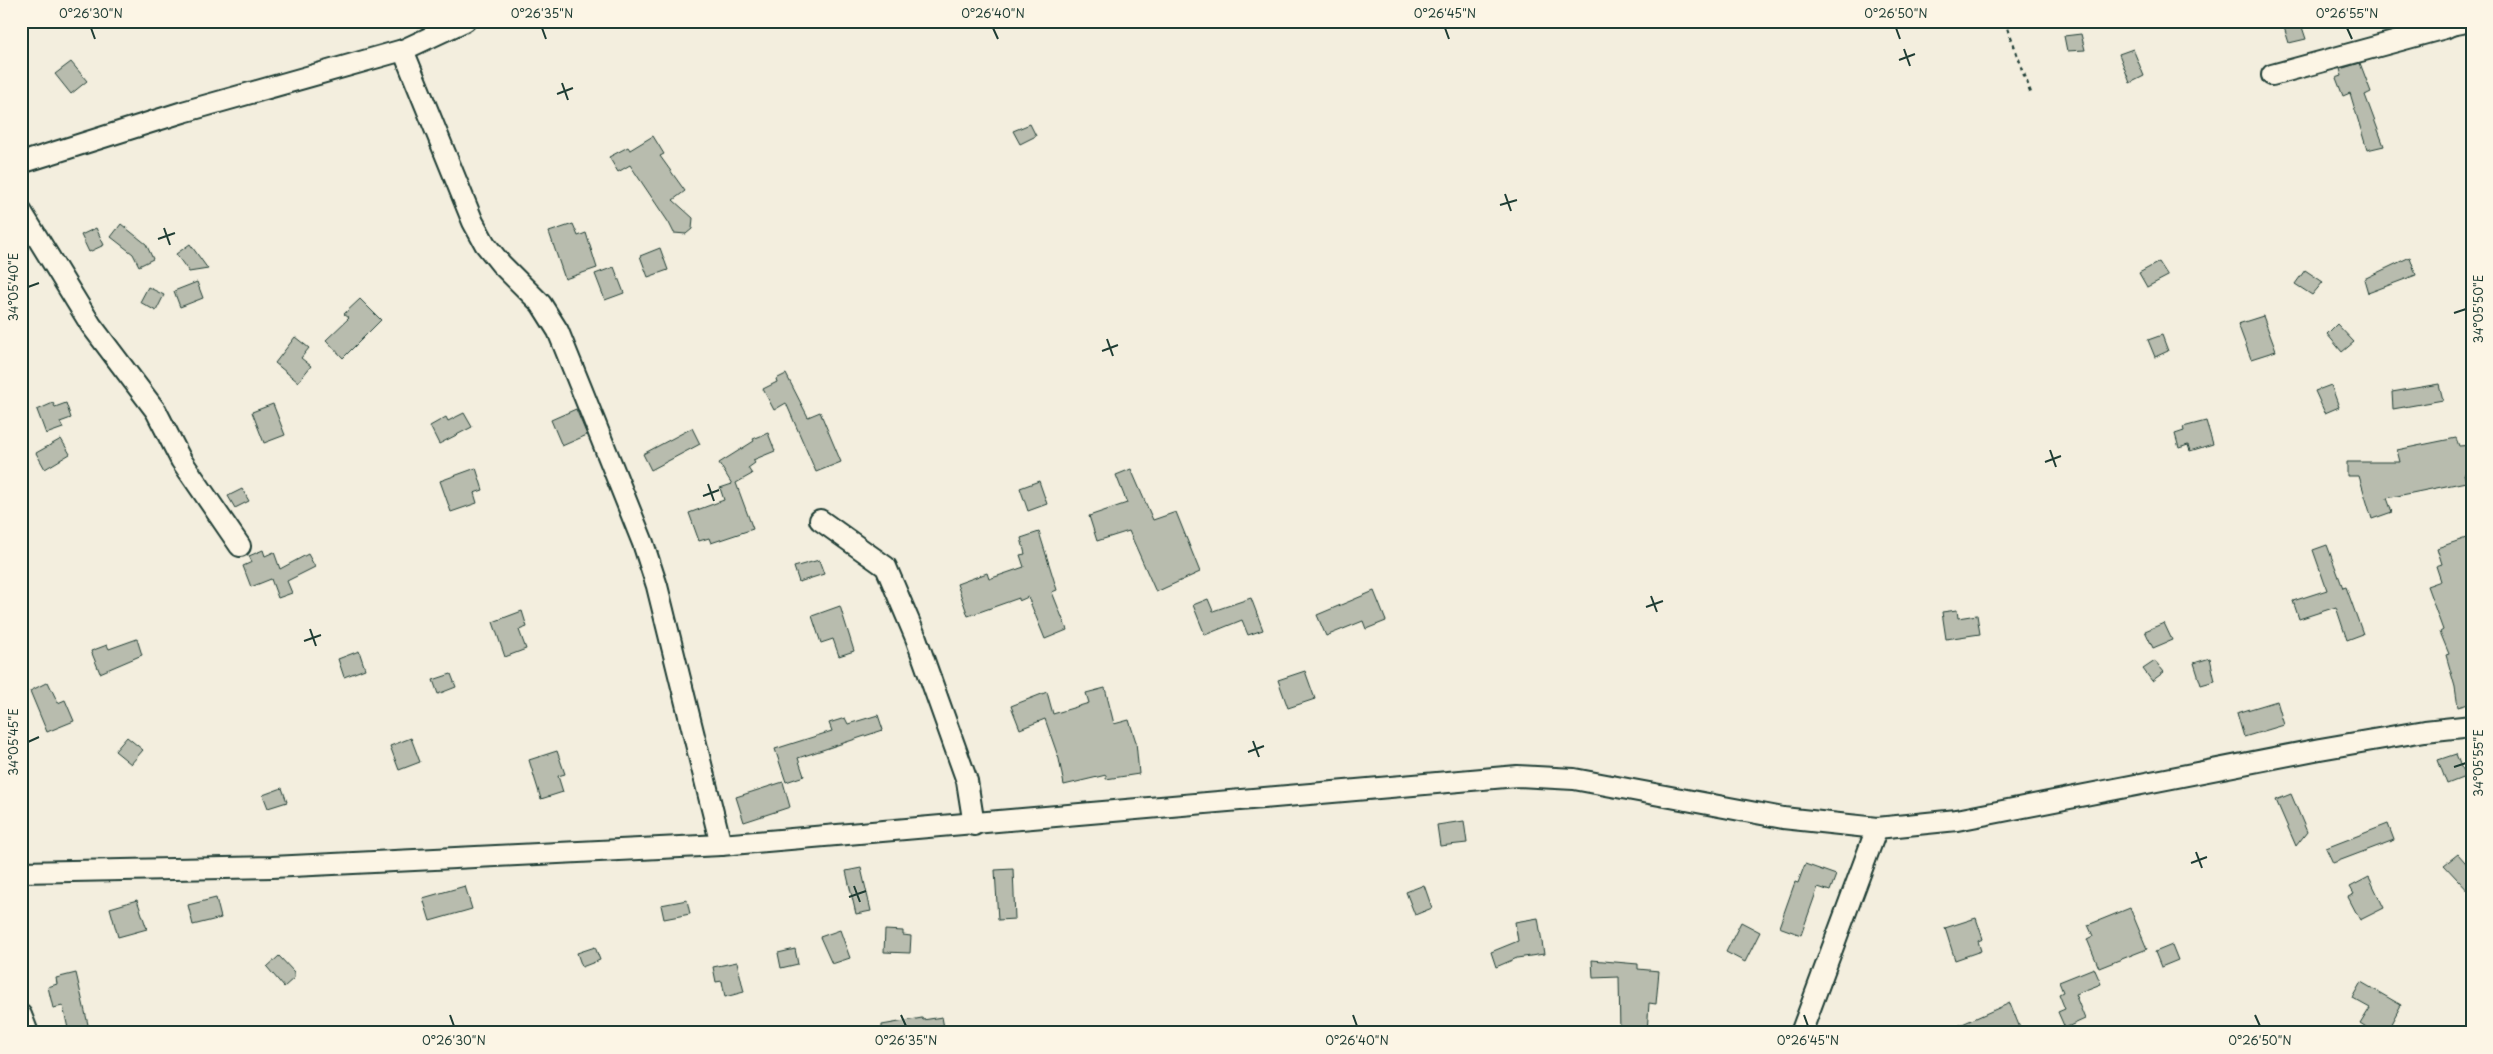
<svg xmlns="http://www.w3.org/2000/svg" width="2493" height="1054" viewBox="0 0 2493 1054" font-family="'Playpen Sans',sans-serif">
<rect width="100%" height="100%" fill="#f3eede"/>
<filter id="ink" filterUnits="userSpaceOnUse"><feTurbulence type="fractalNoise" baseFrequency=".02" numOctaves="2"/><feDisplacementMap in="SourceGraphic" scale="10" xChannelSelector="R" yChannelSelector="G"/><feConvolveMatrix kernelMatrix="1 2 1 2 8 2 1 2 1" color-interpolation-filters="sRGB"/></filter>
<g filter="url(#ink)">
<!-- building -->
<g fill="#b8bcae" stroke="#1f3d34">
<path d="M2282,21H2300L2306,39L2289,43Z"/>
<path d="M2081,34L2085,50L2067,51L2064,36Z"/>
<path d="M2133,49L2144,76L2130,83L2119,54Z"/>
<path d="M71,62L87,81L71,94L55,74Z"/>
<path d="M2360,63L2371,92L2365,95L2384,146L2367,150L2350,93L2343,96L2336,78L2342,76L2340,69Z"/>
<path d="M1030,124L1036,136L1020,144L1013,131Z"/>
<path d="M653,136L664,154L660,156L685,191L673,200L693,218L692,229L686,234L674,233L669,223L630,165L618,172L609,157L628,147L630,150Z"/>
<path d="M121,224L146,244L153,259L139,266L133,254L111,237Z"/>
<path d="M573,224L578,236L586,233L597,268L565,279L549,232Z"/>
<path d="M96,228L104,245L89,252L81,235Z"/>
<path d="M190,244L208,269L189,272L176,254Z"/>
<path d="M660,248L668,270L648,277L640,256Z"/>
<path d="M2410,257L2416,275L2368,293L2364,279Z"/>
<path d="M2159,262L2168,276L2147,287L2139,273Z"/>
<path d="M614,267L624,293L605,300L595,274Z"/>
<path d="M2305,270L2323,282L2312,295L2295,284Z"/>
<path d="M197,282L203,298L180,307L174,291Z"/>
<path d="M148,287L164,295L156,311L140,302Z"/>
<path d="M360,299L381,320L343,358L326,340L349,318L344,314Z"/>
<path d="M2263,316L2276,351L2251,359L2238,324Z"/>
<path d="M2337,324L2354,342L2342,352L2327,334Z"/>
<path d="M2162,335L2168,351L2155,357L2148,340Z"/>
<path d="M295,337L309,348L301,358L311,366L298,382L275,363Z"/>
<path d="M786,374L808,417L820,412L841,462L816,472L786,403L774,410L763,389L777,382L776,379Z"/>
<path d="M2439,384L2443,400L2393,409L2392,392Z"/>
<path d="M2331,385L2339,407L2325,413L2315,391Z"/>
<path d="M53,403L55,407L66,403L71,418L60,422L63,428L46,434L37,410Z"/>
<path d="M273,404L285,435L264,443L252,412Z"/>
<path d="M576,409L587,435L562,446L551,420Z"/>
<path d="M464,413L472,427L439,444L430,426L446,417L448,421Z"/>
<path d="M2206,421L2213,444L2190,451L2188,445L2179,448L2175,434L2184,431L2183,427Z"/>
<path d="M692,428L700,444L651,470L643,454Z"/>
<path d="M768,433L775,451L753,460L755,463L748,468L752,474L736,483L753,529L711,543L709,538L699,541L689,513L724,500L720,488L732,484L719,463L754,441L753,439Z"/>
<path d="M2456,438L2459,446L2472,445V473L2464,474L2466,482L2387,498L2392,512L2372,519L2359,476H2347V462H2400L2397,450Z"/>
<path d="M61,439L70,454L45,469L36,453Z"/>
<path d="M476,468L483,490L474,493L477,503L451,512L440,481Z"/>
<path d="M1131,469L1153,520L1176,512L1200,572L1156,592L1129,531L1097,541L1089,516L1127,503L1116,475Z"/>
<path d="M1039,481L1047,504L1028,511L1020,488Z"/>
<path d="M242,489L249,501L235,508L228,496Z"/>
<path d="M1039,532L1057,590L1052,592L1067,630L1045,639L1028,597L1019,601V598L968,616L957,584L987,573L989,579L1024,567L1020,555L1025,554L1021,538Z"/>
<path d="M2472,536V703L2458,707L2455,687L2446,655L2449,654L2440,632L2443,630L2427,586L2441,581L2436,566L2442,564L2437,548Z"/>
<path d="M2327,545L2343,588L2346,587L2363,634L2347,640L2336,607L2299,619L2293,601L2327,590L2313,550Z"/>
<path d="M263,550L265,556L274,552L280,569L308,554L315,567L287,581L292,593L278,598L271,579L251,587L243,566L252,562L249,556Z"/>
<path d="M819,560L824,574L799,582L794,567Z"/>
<path d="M1374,591L1386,621L1366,629L1363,621L1326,636L1317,615Z"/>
<path d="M1251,598L1263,630L1248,635L1242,620L1205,635L1193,605L1208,599L1213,611Z"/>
<path d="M840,606L854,651L839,656L833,639L821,643L812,616Z"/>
<path d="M1957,610L1958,618L1977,615L1980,634L1946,639L1942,612Z"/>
<path d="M522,611L527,627L519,630L526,649L505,657L493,622Z"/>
<path d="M2164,623L2172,640L2153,648L2145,631Z"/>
<path d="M137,639L142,655L100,673L91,651L107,645L109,649Z"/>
<path d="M359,651L365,669L344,677L338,659Z"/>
<path d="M2210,658L2215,681L2201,685L2194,663Z"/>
<path d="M2155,661L2164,672L2152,681L2143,669Z"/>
<path d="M1305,671L1315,699L1288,708L1278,680Z"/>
<path d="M451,674L456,687L438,694L433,680Z"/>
<path d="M48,682L58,703L65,700L74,721L47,732L30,691Z"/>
<path d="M1105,688L1114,724L1129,720L1136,742L1139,774L1106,779V775L1064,785L1059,759L1045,719L1020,729L1011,706L1047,692L1053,714L1089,703L1086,693Z"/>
<path d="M2277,701L2284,725L2244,737L2237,713Z"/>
<path d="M878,715L883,730L798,758L804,776L786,782L775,749L832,731L829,723L845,718L848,724Z"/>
<path d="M127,737L143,750L131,764L115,751Z"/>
<path d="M411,738L420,762L399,770L390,746Z"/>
<path d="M557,751L565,774L558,776L563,792L541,799L529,760Z"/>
<path d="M2456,754L2465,777L2447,784L2438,760Z"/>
<path d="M783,782L790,807L744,822L736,797Z"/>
<path d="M282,788L287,802L268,808L263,795Z"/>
<path d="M2291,794L2307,832L2296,846L2276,800Z"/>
<path d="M1464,821L1467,843L1440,846L1437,825Z"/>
<path d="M2388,824L2394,840L2333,863L2326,848Z"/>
<path d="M2458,854L2472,870V895L2444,865Z"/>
<path d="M1805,864L1836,875L1830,891L1818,887L1801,935L1779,927L1795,882L1798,883Z"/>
<path d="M861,868L871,911L856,914L846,871Z"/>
<path d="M1013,869L1015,919L998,920L995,870Z"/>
<path d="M2369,877L2384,908L2360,920L2348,897L2354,894L2350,887Z"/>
<path d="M1424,885L1432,908L1415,915L1406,892Z"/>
<path d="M465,886L472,909L430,921L423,898Z"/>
<path d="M216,898L221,918L193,925L188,905Z"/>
<path d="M137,900L147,929L118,937L110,908Z"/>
<path d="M687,900L690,914L664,919L661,905Z"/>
<path d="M2130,908L2147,949L2099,968L2087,939L2093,936L2088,925Z"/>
<path d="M1538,918L1544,954L1517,958L1496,967L1491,952L1518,941L1515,922Z"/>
<path d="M1976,918L1983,939L1978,941L1981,951L1955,960L1945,928Z"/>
<path d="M1741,922L1760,932L1745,962L1726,952Z"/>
<path d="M840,930L850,958L832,964L820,937Z"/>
<path d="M885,930L903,931V935L911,936L910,953L884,952Z"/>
<path d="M2172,945L2178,960L2161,967L2155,952Z"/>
<path d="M595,947L600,960L582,967L577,953Z"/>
<path d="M795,949L798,964L781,968L778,953Z"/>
<path d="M279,956L294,972V978L284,987L267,967Z"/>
<path d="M1592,960L1638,964V969L1659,971L1656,1004L1649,1003L1647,1033H1620L1619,977L1593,978Z"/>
<path d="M737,962L744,992L725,997L722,981L716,982L713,967Z"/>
<path d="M2094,968L2101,984L2075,994L2085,1019L2065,1028L2058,1012L2065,1009L2059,994L2063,992L2059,982Z"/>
<path d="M76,973L90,1033H69L63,1006L53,1008L48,987L57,984L56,978Z"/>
<path d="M2361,982L2401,1005L2386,1033H2374L2360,1024L2370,1008L2352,998Z"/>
<path d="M2010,1003L2022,1033H1942Z"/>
<path d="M942,1017L945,1033H882V1025L922,1018L923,1020Z"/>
</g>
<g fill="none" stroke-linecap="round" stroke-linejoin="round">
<defs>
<g id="minor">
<path d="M2449,21L2451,25L2472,21"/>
<path d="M403,50L473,222L485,244L501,264L541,304L558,331L581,388L643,543L657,586L721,845"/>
<path d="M2272,75L2445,28L2451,25"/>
<path d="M21,163L183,112L403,50L465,21"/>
<path d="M21,211L91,325L156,411L181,460L240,546"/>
<path d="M820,520L886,567L916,638L967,781L974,825"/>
<path d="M21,872L272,867L721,845L1517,776L1574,779L1783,818L1877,828L1957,820L2320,749L2425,731L2472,726"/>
<path d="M21,1015L28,1033"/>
<path d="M1801,1033L1877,828"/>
</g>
</defs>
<!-- minor casing -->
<use href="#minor" stroke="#1f3d34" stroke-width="24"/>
<!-- path -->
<path stroke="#1f3d34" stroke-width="3" stroke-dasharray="4 4" stroke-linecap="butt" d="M2005,21L2031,94"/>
<!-- minor -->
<use href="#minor" stroke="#fcf5e5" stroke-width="20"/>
</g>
</g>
<!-- ticks -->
<path fill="none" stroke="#1f3d34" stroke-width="2" d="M91,28L95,39M542,28L546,39M993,28L998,39M1445,28L1449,39M1896,28L1900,39M2347,28L2352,39M1904,49L1910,66M1899,60L1915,54M562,83L568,100M557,94L573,88M1505,194L1511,211M1500,205L1517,200M164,228L170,245M158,239L175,233M28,287L39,283M2454,313L2466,309M1107,339L1113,356M1102,351L1118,345M2050,450L2056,467M2045,462L2061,456M708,484L714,501M703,496L719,490M1651,596L1657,612M1646,607L1663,601M310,629L316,646M304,641L321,635M1253,741L1259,757M28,742L39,737M1248,752L1264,746M2454,767L2466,763M2196,852L2202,868M2191,863L2207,857M854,886L860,902M849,897L866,891M450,1015L454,1026M901,1015L906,1026M1353,1015L1357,1026M1804,1015L1808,1026M2255,1015L2260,1026"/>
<!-- margin -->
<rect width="2493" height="1054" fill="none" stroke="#fcf5e5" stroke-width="55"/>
<rect x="28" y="28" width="2438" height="998" fill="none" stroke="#1f3d34" stroke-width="2"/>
<g font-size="12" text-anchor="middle" fill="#1f3d34">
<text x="91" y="18">0°26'30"N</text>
<text x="542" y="18">0°26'35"N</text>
<text x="993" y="18">0°26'40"N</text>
<text x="1445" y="18">0°26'45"N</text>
<text x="1896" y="18">0°26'50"N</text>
<text x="2347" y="18">0°26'55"N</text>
<text transform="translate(14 287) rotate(-90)" y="4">34°05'40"E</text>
<text transform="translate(2479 309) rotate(-90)" y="4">34°05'50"E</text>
<text transform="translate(14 742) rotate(-90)" y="4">34°05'45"E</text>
<text transform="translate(2479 763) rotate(-90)" y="4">34°05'55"E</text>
<text x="454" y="1045">0°26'30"N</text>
<text x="906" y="1045">0°26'35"N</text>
<text x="1357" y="1045">0°26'40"N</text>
<text x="1808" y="1045">0°26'45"N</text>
<text x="2260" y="1045">0°26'50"N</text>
</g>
</svg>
